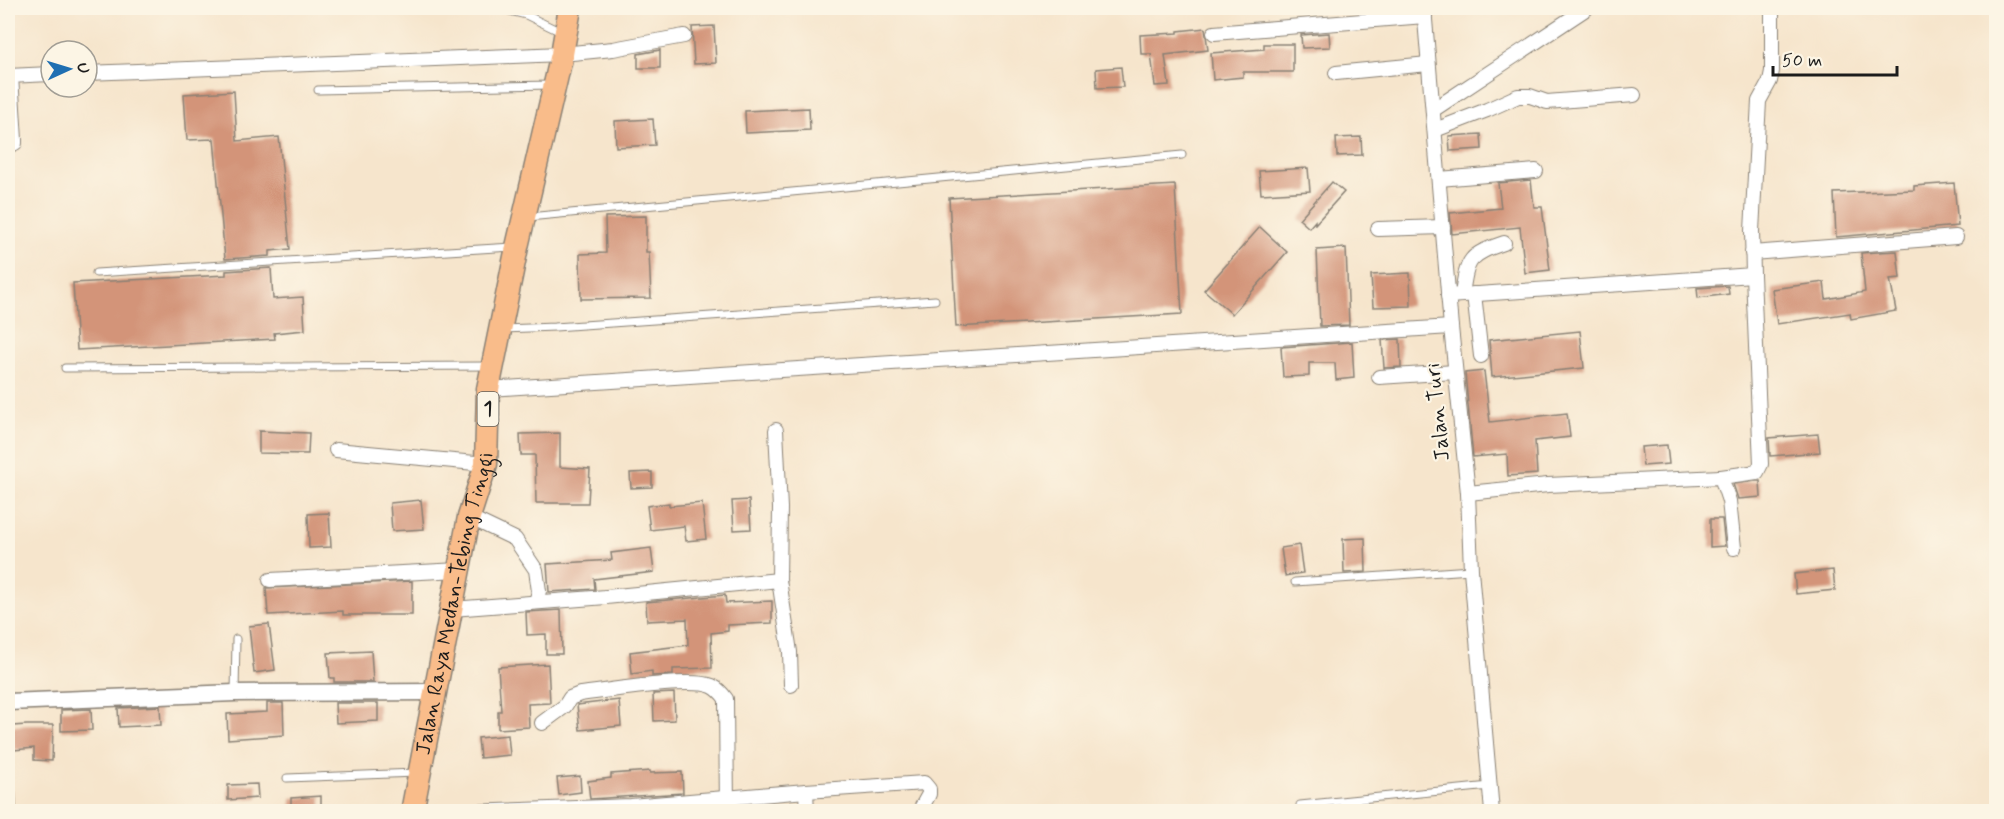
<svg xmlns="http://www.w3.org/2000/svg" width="2004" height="819" viewBox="0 0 2004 819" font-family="Mynerve,sans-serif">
<rect width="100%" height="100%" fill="#fcf5e5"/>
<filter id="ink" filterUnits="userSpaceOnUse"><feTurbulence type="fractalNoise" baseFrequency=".0167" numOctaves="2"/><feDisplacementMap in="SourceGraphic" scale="12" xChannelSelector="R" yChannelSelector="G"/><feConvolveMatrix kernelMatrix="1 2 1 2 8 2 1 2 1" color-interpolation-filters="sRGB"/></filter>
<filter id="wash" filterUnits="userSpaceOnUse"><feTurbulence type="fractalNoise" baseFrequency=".008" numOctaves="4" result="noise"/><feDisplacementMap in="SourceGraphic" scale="24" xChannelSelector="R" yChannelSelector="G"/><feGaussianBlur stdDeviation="1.35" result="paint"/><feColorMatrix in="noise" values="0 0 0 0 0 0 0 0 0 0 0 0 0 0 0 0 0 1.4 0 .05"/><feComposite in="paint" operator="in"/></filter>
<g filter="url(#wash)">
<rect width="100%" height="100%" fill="#f6e5cc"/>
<g id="blocks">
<!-- building -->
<g fill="#d39479">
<path d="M714,26L716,63L694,64L692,27Z"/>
<path d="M1205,28L1208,50L1165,55L1169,85L1155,86L1151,54H1141L1140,35L1178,33V31Z"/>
<path d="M1329,33L1330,47L1302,48L1301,35Z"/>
<path d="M1264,44H1293V72H1243V77L1213,80L1211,53L1264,49Z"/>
<path d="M660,50V68H638V54Z"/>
<path d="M1121,67L1123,87L1097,88L1096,69Z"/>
<path d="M234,91L237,141L279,137L290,249L270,251V256L225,259L214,139L187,140L184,94Z"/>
<path d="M809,108L810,130L746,133L745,111Z"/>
<path d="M653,119L655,145L616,147L615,121Z"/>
<path d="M1481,134L1482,149L1450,151L1449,136Z"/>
<path d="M1361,137L1362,155L1337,156L1336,138Z"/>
<path d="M1308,168L1310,191L1261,194L1259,171Z"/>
<path d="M1531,180L1534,207H1542L1550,270L1525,273L1520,227L1452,234L1450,213L1501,208L1498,183Z"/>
<path d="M1332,182L1344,192L1315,224V221L1309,228L1299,219Z"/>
<path d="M1954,183L1958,226L1836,237L1834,193L1914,190V186Z"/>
<path d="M1175,185L1182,314L956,327L949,198Z"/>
<path d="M646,216V252H649L651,298L581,299L580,254L606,253L605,217Z"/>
<path d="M1260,227L1287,252L1232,314L1204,290Z"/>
<path d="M1346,248L1349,325L1320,326L1317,250Z"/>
<path d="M1897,251L1900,278L1890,279L1896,311L1851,319L1850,313L1777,324L1772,289L1824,282L1826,299L1865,292L1861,253Z"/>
<path d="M271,268L273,299L303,297L305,330L274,333L275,339L77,350L73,283L226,275V271Z"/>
<path d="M1410,273L1411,306L1373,307L1371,275Z"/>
<path d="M1728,286L1729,294L1698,298L1697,288Z"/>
<path d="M1580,331L1584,368L1492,377L1489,340Z"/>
<path d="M1400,339L1401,367L1384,368L1382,340Z"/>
<path d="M1352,342L1354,378L1336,380L1335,363H1309V376L1283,377L1281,347Z"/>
<path d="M1484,371L1490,422L1567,413L1570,437L1535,441L1537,474L1508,476L1507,454L1473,457L1465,373Z"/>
<path d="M259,431L309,433L308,454L259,453Z"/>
<path d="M560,433V467L590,469L588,503H536L535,455H521L520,434Z"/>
<path d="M1818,434L1820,452L1770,456L1769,438Z"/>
<path d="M1667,445L1669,464L1643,466L1641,447Z"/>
<path d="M652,472V487L631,488L630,473Z"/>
<path d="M1756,481H1760L1761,497L1738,499L1733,484Z"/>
<path d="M421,500L424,529L392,531L390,503Z"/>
<path d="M749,500L751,529L734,530L732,501Z"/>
<path d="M669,503V506L702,503L706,539L686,541L684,526L650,530L647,506Z"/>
<path d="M329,513L331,547L309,548L308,514Z"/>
<path d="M1710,519H1722L1725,546L1710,547Z"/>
<path d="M1365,538L1366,572L1344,573L1343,539Z"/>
<path d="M1299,545L1303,573L1285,576L1281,548Z"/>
<path d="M651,548L654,572L594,579L595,589L549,592L547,564L612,560L611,553Z"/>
<path d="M1833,570L1835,590L1796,594L1794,574Z"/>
<path d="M412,581V615H343V611L268,615L266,588Z"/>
<path d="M725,595L726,603L772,601V623L728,625V631L711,633L712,668L673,669V675L652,676V671L632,674L630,652L688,645L687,619L647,621L646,602Z"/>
<path d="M561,610L562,654H546V634L527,635L526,612Z"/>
<path d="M269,624L275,670L254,673L249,626Z"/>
<path d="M371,651L373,682H334V678H330L328,653Z"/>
<path d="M548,664L550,703L528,704L529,727L498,729V711H501L498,667Z"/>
<path d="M674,693L675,720L654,721L653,694Z"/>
<path d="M619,700L621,726L580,730L577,705Z"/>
<path d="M267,703H283L284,735L228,739L227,714L267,712Z"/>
<path d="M335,703H378V721L336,723Z"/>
<path d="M160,706L161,725L119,727L118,708Z"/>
<path d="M91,709L92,730L61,731V710Z"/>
<path d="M27,725H53L52,761L34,760V748L14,750L12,726Z"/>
<path d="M508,735L510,755L480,758L478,738Z"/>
<path d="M650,771V773L682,772L683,793L590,799L588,781L611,778V774Z"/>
<path d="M580,776L581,792L559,795L557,778Z"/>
<path d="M257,784L258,798L228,800V785Z"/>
<path d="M321,796V811L291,812V798Z"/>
</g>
</g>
</g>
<g filter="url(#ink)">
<use href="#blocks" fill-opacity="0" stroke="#898074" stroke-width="1.5"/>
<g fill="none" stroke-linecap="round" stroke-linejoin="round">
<defs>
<g id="service">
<path d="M498,8L526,15L563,33"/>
<path d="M318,90L551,85"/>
<path d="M528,217L1182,155"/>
<path d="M96,273L512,247"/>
<path d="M503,329L555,327L935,300"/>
<path d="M65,368L490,366"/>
<path d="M1295,582L1471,570"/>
<path d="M235,693L236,639"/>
<path d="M287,778L416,773"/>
<path d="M1300,805L1490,786"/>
</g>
<g id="minor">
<path d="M1424,8L1451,327L1468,493L1471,570L1492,812"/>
<path d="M1214,33L1425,16"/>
<path d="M87,73L562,54L613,49L684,36"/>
<path d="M1336,73L1428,64"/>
<path d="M8,76L51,74"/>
<path d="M1433,110L1587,8"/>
<path d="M1435,130L1487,110L1518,96H1530L1547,102L1634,95"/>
<path d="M8,146L15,143V140L11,76"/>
<path d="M1439,179L1536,171"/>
<path d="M1378,229L1443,227"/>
<path d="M1752,253L1956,237"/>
<path d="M1474,294L1481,356"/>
<path d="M1462,295C1467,258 1469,255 1504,243"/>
<path d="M1448,296L1753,275L1752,231L1759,101L1770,81L1772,71V8"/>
<path d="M1379,377L1455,372"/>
<path d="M488,389L1451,327"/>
<path d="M776,430L780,508L779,580"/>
<path d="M336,450L486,464"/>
<path d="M1721,477L1757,472L1761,464L1753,275"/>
<path d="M1468,493L1548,485L1721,477L1729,501L1734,548"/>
<path d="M469,517L515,539L536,570L539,591L536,602"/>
<path d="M270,580L459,570"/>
<path d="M452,609L606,597L779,580L790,652L791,685"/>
<path d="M542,723L565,706L570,698L580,694C608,691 690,677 712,686C718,689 722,693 726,699L727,812"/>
<path d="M8,790L9,812"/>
<path d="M806,791L807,812"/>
<path d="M471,812L631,806L806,791L924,783L929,789V794L919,812"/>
</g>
<path id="tertiary" d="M8,702L235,693L437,692"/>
<g id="trunk">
<path id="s1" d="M412,812L469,517L486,464L488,389L517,247L562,54L570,8"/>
</g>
</defs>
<!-- service casing -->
<use href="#service" stroke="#898074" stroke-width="9"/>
<!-- minor casing -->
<use href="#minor" stroke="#898074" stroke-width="16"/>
<!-- tertiary casing -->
<use href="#tertiary" stroke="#898074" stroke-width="19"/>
<!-- trunk casing -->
<use href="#trunk" stroke="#898074" stroke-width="25"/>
<!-- service -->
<use href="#service" stroke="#fff" stroke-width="7"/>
<!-- minor -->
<use href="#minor" stroke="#fff" stroke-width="14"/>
<!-- tertiary -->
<use href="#tertiary" stroke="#fff" stroke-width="16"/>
<!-- trunk -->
<use href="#trunk" stroke="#f9bc8a" stroke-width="22"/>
</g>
</g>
<g text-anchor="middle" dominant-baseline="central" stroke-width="4.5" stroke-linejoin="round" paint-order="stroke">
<!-- shield labels -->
<rect fill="#fcf5e5" stroke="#5f5d58" stroke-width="1.5" x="477.5" y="392" width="21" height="34" rx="4.5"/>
<g font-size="20" font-weight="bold" fill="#1c1c1c">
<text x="488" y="409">1</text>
</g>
<!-- street labels -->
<g font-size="21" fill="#1c1c1c" stroke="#fcf5e5">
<text transform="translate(1438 412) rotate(-96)">Jalan Turi</text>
<text stroke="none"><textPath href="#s1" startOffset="213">Jalan Raya Medan-Tebing Tinggi</textPath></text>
</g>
</g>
<!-- margin -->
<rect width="2004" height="819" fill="none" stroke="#fcf5e5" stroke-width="30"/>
<!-- north arrow -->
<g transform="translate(69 69) rotate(86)"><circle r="28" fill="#fcf5e5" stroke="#a29e95" stroke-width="1.5"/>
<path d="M0-4.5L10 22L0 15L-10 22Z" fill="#1f6fb2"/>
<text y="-9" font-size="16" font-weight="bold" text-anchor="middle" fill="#1c1c1c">U</text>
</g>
<!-- scale -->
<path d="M1773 66v9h124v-9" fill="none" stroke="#1c1c1c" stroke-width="3"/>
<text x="1782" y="66" font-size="18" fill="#1c1c1c" stroke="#fcf5e5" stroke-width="4.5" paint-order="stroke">50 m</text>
</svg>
